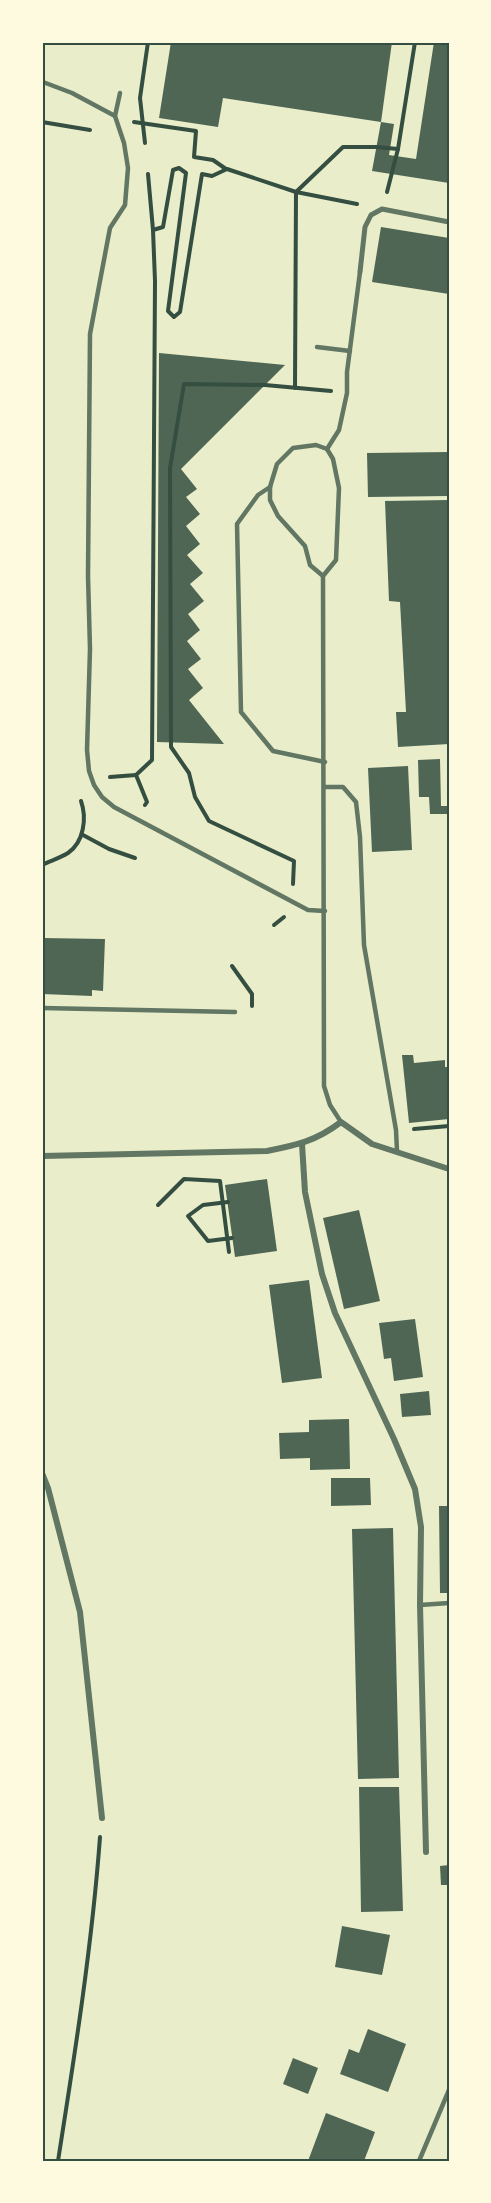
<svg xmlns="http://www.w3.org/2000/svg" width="491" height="2203" viewBox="0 0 491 2203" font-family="'Asap Condensed',sans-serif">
<rect width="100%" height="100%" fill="#e9edc9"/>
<!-- building -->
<g fill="#4f6655">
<path d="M171,42H392L381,122L223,98L218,127L159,118Z"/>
<path d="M434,42H449V183L372,171L381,122L394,124L389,155L416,159Z"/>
<path d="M381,227L449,238V294L372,282Z"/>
<path d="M159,353L285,365L181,469L197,489L186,497L200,514L186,526L200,544L187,555L203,573L190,584L204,601L188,614L200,630L187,641L201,659L188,669L203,688L189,700L224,744L157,742Z"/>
<path d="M449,452V496L368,497L367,453Z"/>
<path d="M449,500V744L398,747L396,712H406L400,602L389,601L385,501Z"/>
<path d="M440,759L441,806H449V814H430L429,797H419L418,760Z"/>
<path d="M408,766L412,850L372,852L368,768Z"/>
<path d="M42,938L105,939L103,991L92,990V996L42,994Z"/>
<path d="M402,1055H413L414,1063L445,1060V1067H449V1119L409,1123Z"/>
<path d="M267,1179L277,1251L235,1257L225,1185Z"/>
<path d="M359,1210L380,1301L344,1309L323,1218Z"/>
<path d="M309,1280L322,1378L282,1383L269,1285Z"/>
<path d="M415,1319L423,1377L394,1381L391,1358L384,1359L379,1323Z"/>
<path d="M429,1391L431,1415L402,1417L400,1394Z"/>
<path d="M349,1419L350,1469L310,1470V1458L280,1459L279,1433L309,1432V1420Z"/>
<path d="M331,1478H370L371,1505L331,1506Z"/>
<path d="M439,1506H449V1593H440Z"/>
<path d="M393,1528L399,1778L358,1779L352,1529Z"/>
<path d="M359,1787H399L403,1911L361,1912Z"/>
<path d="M449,1865V1885H441L440,1866Z"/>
<path d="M342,1926L390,1935L382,1975L335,1967Z"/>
<path d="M368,2029L406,2044L388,2092L340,2074L349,2049L359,2053Z"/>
<path d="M293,2058L318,2068L308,2094L283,2084Z"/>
<path d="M326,2113L375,2132L364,2161H308Z"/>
</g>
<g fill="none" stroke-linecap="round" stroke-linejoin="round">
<!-- path -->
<g stroke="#344e41" stroke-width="4">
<path d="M42,122L90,130"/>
<path d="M134,122L196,131L194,157L213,160L226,169"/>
<path d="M145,143L140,98L148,42"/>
<path d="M387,192L398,149L415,42"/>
<path d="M153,230L163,227L173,170L179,168L186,173L168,311L174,317L180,312L202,174L212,176L227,169L296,192L357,204"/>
<path d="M295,388L296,192L343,147H376L398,149"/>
<path d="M110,777L136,775"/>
<path d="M145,805L147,802L136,775L152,760L155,281L153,230L148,174"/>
<path d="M83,835L109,849L135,858"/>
<path d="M42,865C50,861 60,858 68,853C84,842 87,818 81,801"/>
<path d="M293,884L294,861L209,821L195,797L189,773L171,747L170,468L184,384L265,385L331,391"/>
<path d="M274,925L284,917"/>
<path d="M232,966L252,994V1006"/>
<path d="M414,1129L449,1126"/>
<path d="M228,1202L203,1205L188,1216L208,1241L232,1238"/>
<path d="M158,1205L184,1179L220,1181L229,1252"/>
<path d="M58,2161C75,2053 92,1945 100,1837"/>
</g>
<!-- service -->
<g stroke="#617663" stroke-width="4.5">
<path d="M43,82L72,93L115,116L120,93"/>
<path d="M115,116L124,143L128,168L125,205L110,228L90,334L88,576L90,649L87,750L89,771L94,785L102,797L114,807L308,910L325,911"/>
<path d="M317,347L350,351"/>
<path d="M327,449L339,430L347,393V372L360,272"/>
<path d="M270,487L258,495L237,524L241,712L273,751L325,762"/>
<path d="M323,576L310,565L305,546L278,516L270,500V487L277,464L293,448L316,445L327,449L333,459L339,488L336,560L323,576L324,1086L330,1105L341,1122"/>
<path d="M324,787H343L356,802L360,837L364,945L396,1130L397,1151"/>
<path d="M42,1008L235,1012"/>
<path d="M420,1605L449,1603"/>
<path d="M419,2161L449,2090"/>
</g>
<!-- pedestrian -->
<path stroke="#617663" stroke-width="5" d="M360,272L365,227L371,215L382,209L449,222"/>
<!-- minor -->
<g stroke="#617663" stroke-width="6">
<path d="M302,1144L305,1192L322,1274L335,1313L394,1439L415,1489L421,1527L420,1605L426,1852"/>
<path d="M42,1156L267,1151C297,1145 316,1141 341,1122L372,1144L449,1169"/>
<path d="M42,1473L48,1488L80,1612L102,1818"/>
</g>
</g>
<!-- border -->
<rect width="491" height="2203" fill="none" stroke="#fefae0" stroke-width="87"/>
<rect x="44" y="44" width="404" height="2116" fill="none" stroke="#344e41" stroke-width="2"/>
</svg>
